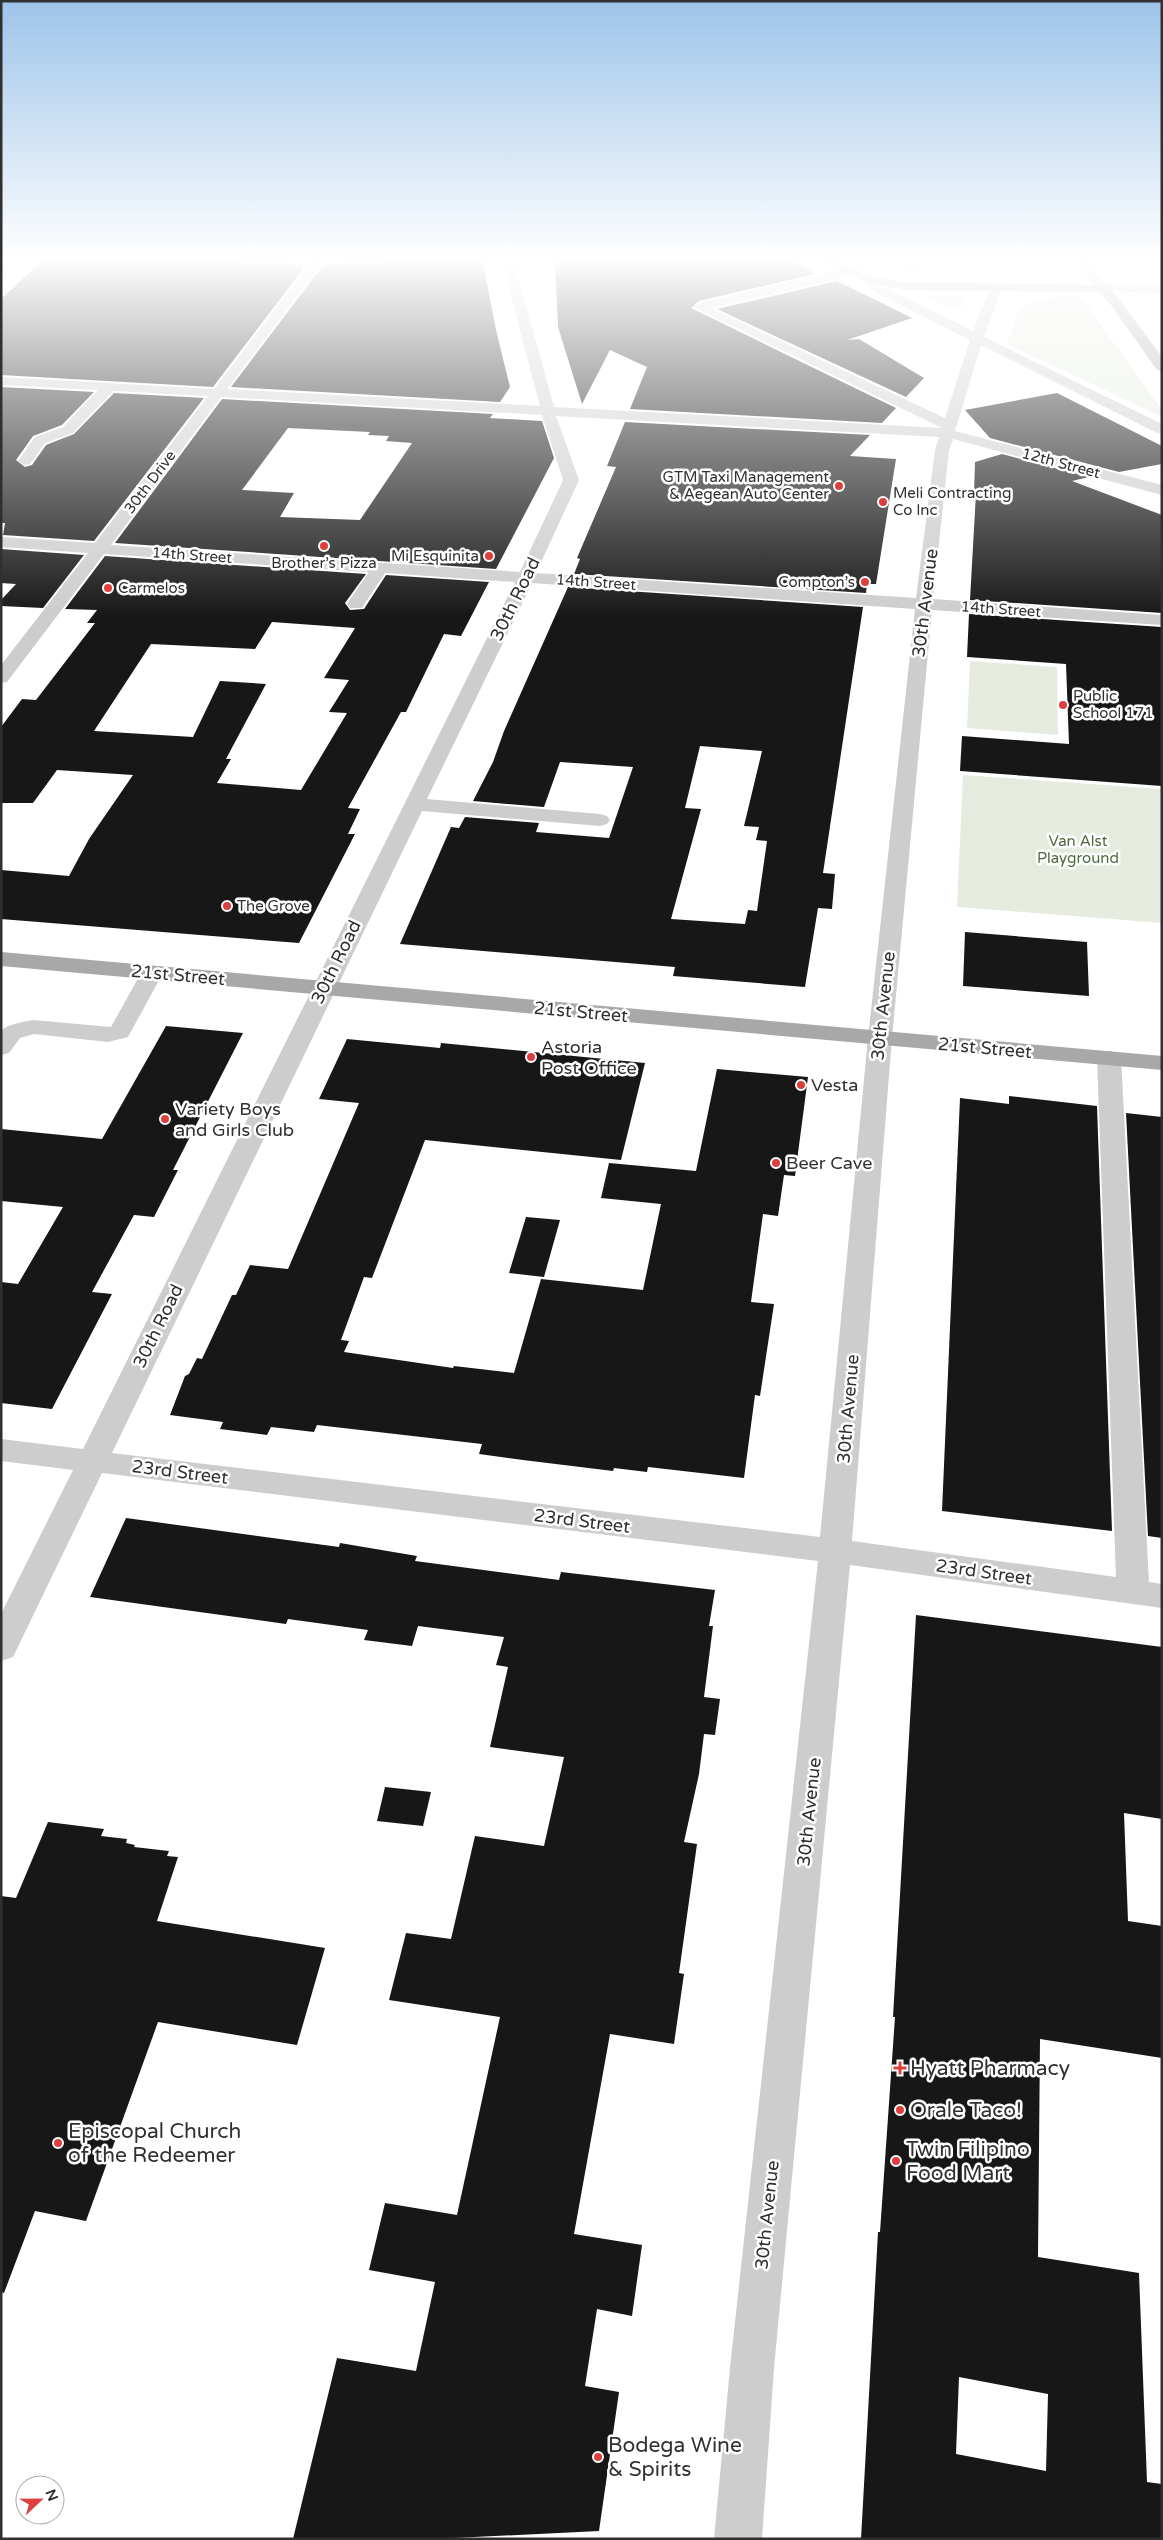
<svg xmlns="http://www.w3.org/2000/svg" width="1163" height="2540" viewBox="0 0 1163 2540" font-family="'Varela Round',sans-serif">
<rect width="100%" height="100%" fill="#fff"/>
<!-- green -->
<g fill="#e5ecdf">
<path d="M866,262H917L923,275Z"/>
<path d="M934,295L962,297L964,298L961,309H953L928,296Z"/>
<path d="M1058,297H1081L1162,410V417L1007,344L1020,307L1034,301Z"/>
<path d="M970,661L1057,667L1058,735L967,728Z"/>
<path d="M963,775L1162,789V923L957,907Z"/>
</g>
<!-- building -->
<g fill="#171717" fill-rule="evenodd">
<path d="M41,262H236L307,264L213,387L1,375V299Z"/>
<path d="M391,262H483L496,330L510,387L500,402L231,387L324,264Z"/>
<path d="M555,262H793L803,266L815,274L699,301L691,308L896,408L882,423L630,409L647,367L610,350L582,404L558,327Z"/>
<path d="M837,281L912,318L847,340L859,339L924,378L906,397L717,309Z"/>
<path d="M1,387L94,392L62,425L33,436L16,460L25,467L32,465L46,445L74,434L114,393L204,398L94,541L3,535L5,523H1Z"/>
<path d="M1057,393L1162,446V464L1119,472L990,438L965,410Z"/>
<path d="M222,399L493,414L490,418L542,421L554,458L496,569L115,543ZM288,428L370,432L368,435L389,436L386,441L412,443L360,520L280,517L294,493L242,490Z"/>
<path d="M625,422L870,435L850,456L896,459L876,584H867L866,593L574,574L580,559L577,558L616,467L607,466Z"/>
<path d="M1002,454L1089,477L1072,481L1162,515V613L970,600L976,493H974L975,462Z"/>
<path d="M1,549L84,555L43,608L1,606V600L16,584L1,583Z"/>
<path d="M105,556L366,574L345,603L350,610L364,609L386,575L489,582L461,636L444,634L406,712H401L348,808L360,809L348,834H355L299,943L1,919V870L69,876L89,839L133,775L57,770L33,803H1V727L22,699L36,700L95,623H87L97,610L65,609ZM272,622L355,628L324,678L349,680L329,712L347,713L301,790L217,783L231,759H226L266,684L220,681L193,737L94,731L151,644L255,649Z"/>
<path d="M568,587L863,607L823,873L835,874L832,909L818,908L805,987L673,976L675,967L400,944L451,827L459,828L465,817L539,823L536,832L609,838L633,767L560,762L544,807L473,801L493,762L504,731ZM700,746L762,751L744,826L759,827L756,840L767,841L757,911L748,910L745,924L671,919L701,809L685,808Z"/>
<path d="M969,614L1162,627V786L960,771L962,736L1069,744L1066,664L967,657Z"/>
<path d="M965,932L1087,942L1089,996L963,986Z"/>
<path d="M166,1026L243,1033L173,1170H178L154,1217L134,1215L92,1292L112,1294L52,1409L1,1403V1282L18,1284L63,1207L1,1201V1129L102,1139Z"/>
<path d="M347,1039L440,1048L441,1043L645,1063L621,1160L425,1140L372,1278L364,1277L341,1340L349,1341L344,1352L453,1368L454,1366L514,1373L541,1279L643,1290L661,1204L601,1198L609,1163L696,1171L717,1069L808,1077L795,1176L784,1175L778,1216L763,1214L751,1302L774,1304L760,1396L755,1395L744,1478L648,1467L647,1472L614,1468L613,1471L523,1460L479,1454L482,1444L317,1425L314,1432L271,1427L267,1435L220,1429L223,1422L170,1415L185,1376L189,1374L197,1358L202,1359L232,1295H236L250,1265L288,1269L359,1103L319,1099Z"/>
<path d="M1009,1096L1097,1106L1112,1531L942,1511L960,1098L1009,1104Z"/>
<path d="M1126,1113L1162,1117V1538L1148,1536Z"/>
<path d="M526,1217L560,1220L544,1277L509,1273Z"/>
<path d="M126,1518L339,1547L340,1543L417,1556L415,1561L559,1580L561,1572L715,1590L709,1626H713L704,1697L720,1699L715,1735L704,1734L699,1774L684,1842L697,1844L679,1973L684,1974L674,2044L610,2034L574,2234L642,2245L632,2316L597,2309L585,2386L619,2392L599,2531L434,2539H293L337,2358L416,2371L435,2282L369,2270L385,2203L457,2215L500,2017L389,2000L406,1933L451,1939L475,1836L544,1846L564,1757L490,1747L508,1667L496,1665L504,1637L418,1626L412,1646L364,1640L368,1630L288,1619L286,1624L90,1597Z"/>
<path d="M916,1615L1162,1647V1819L1124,1813L1128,1921L1162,1926V2058L1040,2039L1038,2257L1139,2273L1147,2482L1162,2484V2539H861L878,2232H880L895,2017H893ZM959,2377L1048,2394L1046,2471L956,2454Z"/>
<path d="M385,1787L431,1792L423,1826L377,1821Z"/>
<path d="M48,1822L104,1829L101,1836L127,1839L126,1843L135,1845L134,1847L169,1851L167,1856L178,1857L157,1921L325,1948L297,2045L158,2022L86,2221L35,2211L4,2293L1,2292V1896L16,1898Z"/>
</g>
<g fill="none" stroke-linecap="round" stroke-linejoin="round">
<!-- minor -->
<g fill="#cdcdcd" fill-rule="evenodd">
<path d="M5,262H17L1,274V265Z"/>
<path d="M311,262H323L227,389L540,406L502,262H514L554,407L942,428L693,307L699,303L849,268L855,272L853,275L711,308L945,418L970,340L878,294L870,289L866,280L868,277H876L879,284L886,288L973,331L990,288L992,285H1000L1002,288L984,337L1162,424V434L1157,433L981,345L955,431L1162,485V495L953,439L949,450L933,599L1162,615V625L932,610L892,1038L852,1541L1116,1577L1097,1058L1100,1053L1109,1051L1118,1053L1121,1058L1149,1582L1162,1584V1608L850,1565L774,2368L762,2539H714L730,2368L818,1561L102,1473L13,1657L1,1661V1614L73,1470L1,1461V1439L83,1449L515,582L385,573L362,608H350L347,604L369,572L104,554L7,682L1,683V665L88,553L1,547V537L95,543L208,396L113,391L73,433L45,443L30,464L25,465L18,461L35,437L63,427L98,390L1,385V377L214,389ZM221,397L542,415L563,480L520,572L111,545ZM556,416L939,437L935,450L916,598L536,573L579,480ZM532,583L915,609L868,1038L820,1537L112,1453L422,811L600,826L607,824L610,820L607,816L600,814L427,799Z"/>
<path d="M1075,262H1087L1105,284L1162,285V293L1098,291Z"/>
<path d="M152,966L160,968L163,973L128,1037L108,1042L34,1034L20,1038L9,1053L1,1055V1031C7,1024 24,1022 33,1020L111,1027L141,973L144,968Z"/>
</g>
<!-- major -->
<g fill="#a8a8a8" fill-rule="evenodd">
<path d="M821,262H836L875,277L906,282L1106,285L1119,299L1162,357V371L1157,370L1111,305L1099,292L906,290L868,283Z"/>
<path d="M1,952L1162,1056V1070L1,966Z"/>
</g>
</g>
<!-- sky -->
<linearGradient id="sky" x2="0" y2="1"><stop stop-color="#9dc4e9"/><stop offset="0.42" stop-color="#fff"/><stop offset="1" stop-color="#fff" stop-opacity="0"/></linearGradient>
<rect width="1163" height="617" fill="url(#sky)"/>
<!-- markers -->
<g fill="#db403e" stroke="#fff" stroke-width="2">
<circle cx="839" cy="486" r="5"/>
<circle cx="883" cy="502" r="5"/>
<circle cx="324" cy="546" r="5"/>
<circle cx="489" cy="556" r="5"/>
<circle cx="865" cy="582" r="5"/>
<circle cx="108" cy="588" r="5"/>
<circle cx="1063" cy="705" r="5"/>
<circle cx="227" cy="906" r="5"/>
<circle cx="531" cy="1057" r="5"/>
<circle cx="801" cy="1085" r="5"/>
<circle cx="165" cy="1119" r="5"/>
<circle cx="776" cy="1163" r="5"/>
<path d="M897.5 2060.5h5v5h5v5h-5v5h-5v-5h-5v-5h5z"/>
<circle cx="900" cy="2110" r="5"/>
<circle cx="58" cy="2143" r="5"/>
<circle cx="896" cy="2161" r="5"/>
<circle cx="598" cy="2457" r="5"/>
</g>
<g text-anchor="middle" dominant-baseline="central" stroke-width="5" stroke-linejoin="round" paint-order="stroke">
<!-- far-street labels -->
<g font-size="15" fill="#303030" stroke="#fff">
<text transform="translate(1061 463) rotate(15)">12th Street</text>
<text transform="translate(150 482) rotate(-53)">30th Drive</text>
<text transform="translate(192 555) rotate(4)">14th Street</text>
<text transform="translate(596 582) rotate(4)">14th Street</text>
<text transform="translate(1001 609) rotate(4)">14th Street</text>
</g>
<!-- far-poi labels -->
<g font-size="15" fill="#303030" stroke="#fff" text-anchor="start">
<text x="829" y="477" text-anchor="end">GTM Taxi Management<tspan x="829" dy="17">&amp; Aegean Auto Center</tspan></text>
<text x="893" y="493">Meli Contracting<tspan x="893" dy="17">Co Inc</tspan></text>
<text x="479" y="556" text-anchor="end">Mi Esquinita</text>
<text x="324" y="563" text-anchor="middle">Brother’s Pizza</text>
<text x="855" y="582" text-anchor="end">Compton’s</text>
<text x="118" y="588">Carmelos</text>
<text x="1073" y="696">Public<tspan x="1073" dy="17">School 171</tspan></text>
<text x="237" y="906">The Grove</text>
</g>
<!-- far-park labels -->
<g font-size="15" fill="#506a40" stroke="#fff">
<text x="1078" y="841">Van Alst<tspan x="1078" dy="17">Playground</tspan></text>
</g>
<!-- street labels -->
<g font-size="18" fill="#303030" stroke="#fff">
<text transform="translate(515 599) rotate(-64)">30th Road</text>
<text transform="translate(925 603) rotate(-83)">30th Avenue</text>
<text transform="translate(336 962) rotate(-64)">30th Road</text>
<text transform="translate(178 975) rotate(5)">21st Street</text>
<text transform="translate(883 1006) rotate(-84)">30th Avenue</text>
<text transform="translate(581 1012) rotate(5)">21st Street</text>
<text transform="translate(985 1048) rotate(5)">21st Street</text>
<text transform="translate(158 1326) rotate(-64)">30th Road</text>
<text transform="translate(848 1409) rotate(-85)">30th Avenue</text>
<text transform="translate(180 1472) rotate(7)">23rd Street</text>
<text transform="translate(582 1521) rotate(7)">23rd Street</text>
<text transform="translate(984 1572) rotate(8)">23rd Street</text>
<text transform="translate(809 1812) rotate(-84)">30th Avenue</text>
<text transform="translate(767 2215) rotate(-84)">30th Avenue</text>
</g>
<!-- poi labels -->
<g font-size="18" fill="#303030" stroke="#fff" text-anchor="start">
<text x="541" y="1047">Astoria<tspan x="541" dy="21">Post Office</tspan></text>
<text x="811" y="1085">Vesta</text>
<text x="175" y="1109">Variety Boys<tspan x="175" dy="21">and Girls Club</tspan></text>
<text x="786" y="1163">Beer Cave</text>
</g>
<!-- near-poi labels -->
<g font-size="21" fill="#303030" stroke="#fff" text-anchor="start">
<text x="910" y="2068">Hyatt Pharmacy</text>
<text x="910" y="2110">Orale Taco!</text>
<text x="68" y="2131">Episcopal Church<tspan x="68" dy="24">of the Redeemer</tspan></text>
<text x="906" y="2149">Twin Filipino<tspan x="906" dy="24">Food Mart</tspan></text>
<text x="608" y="2445">Bodega Wine<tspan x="608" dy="24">&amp; Spirits</tspan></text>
</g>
</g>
<!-- border -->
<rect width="1163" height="2540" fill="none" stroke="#303030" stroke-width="5"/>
<!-- north arrow -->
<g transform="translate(40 2500) rotate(68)"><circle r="24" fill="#ffffff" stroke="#acacac"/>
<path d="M0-4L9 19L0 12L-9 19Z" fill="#db403e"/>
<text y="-8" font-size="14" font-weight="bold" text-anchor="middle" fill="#303030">N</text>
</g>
</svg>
